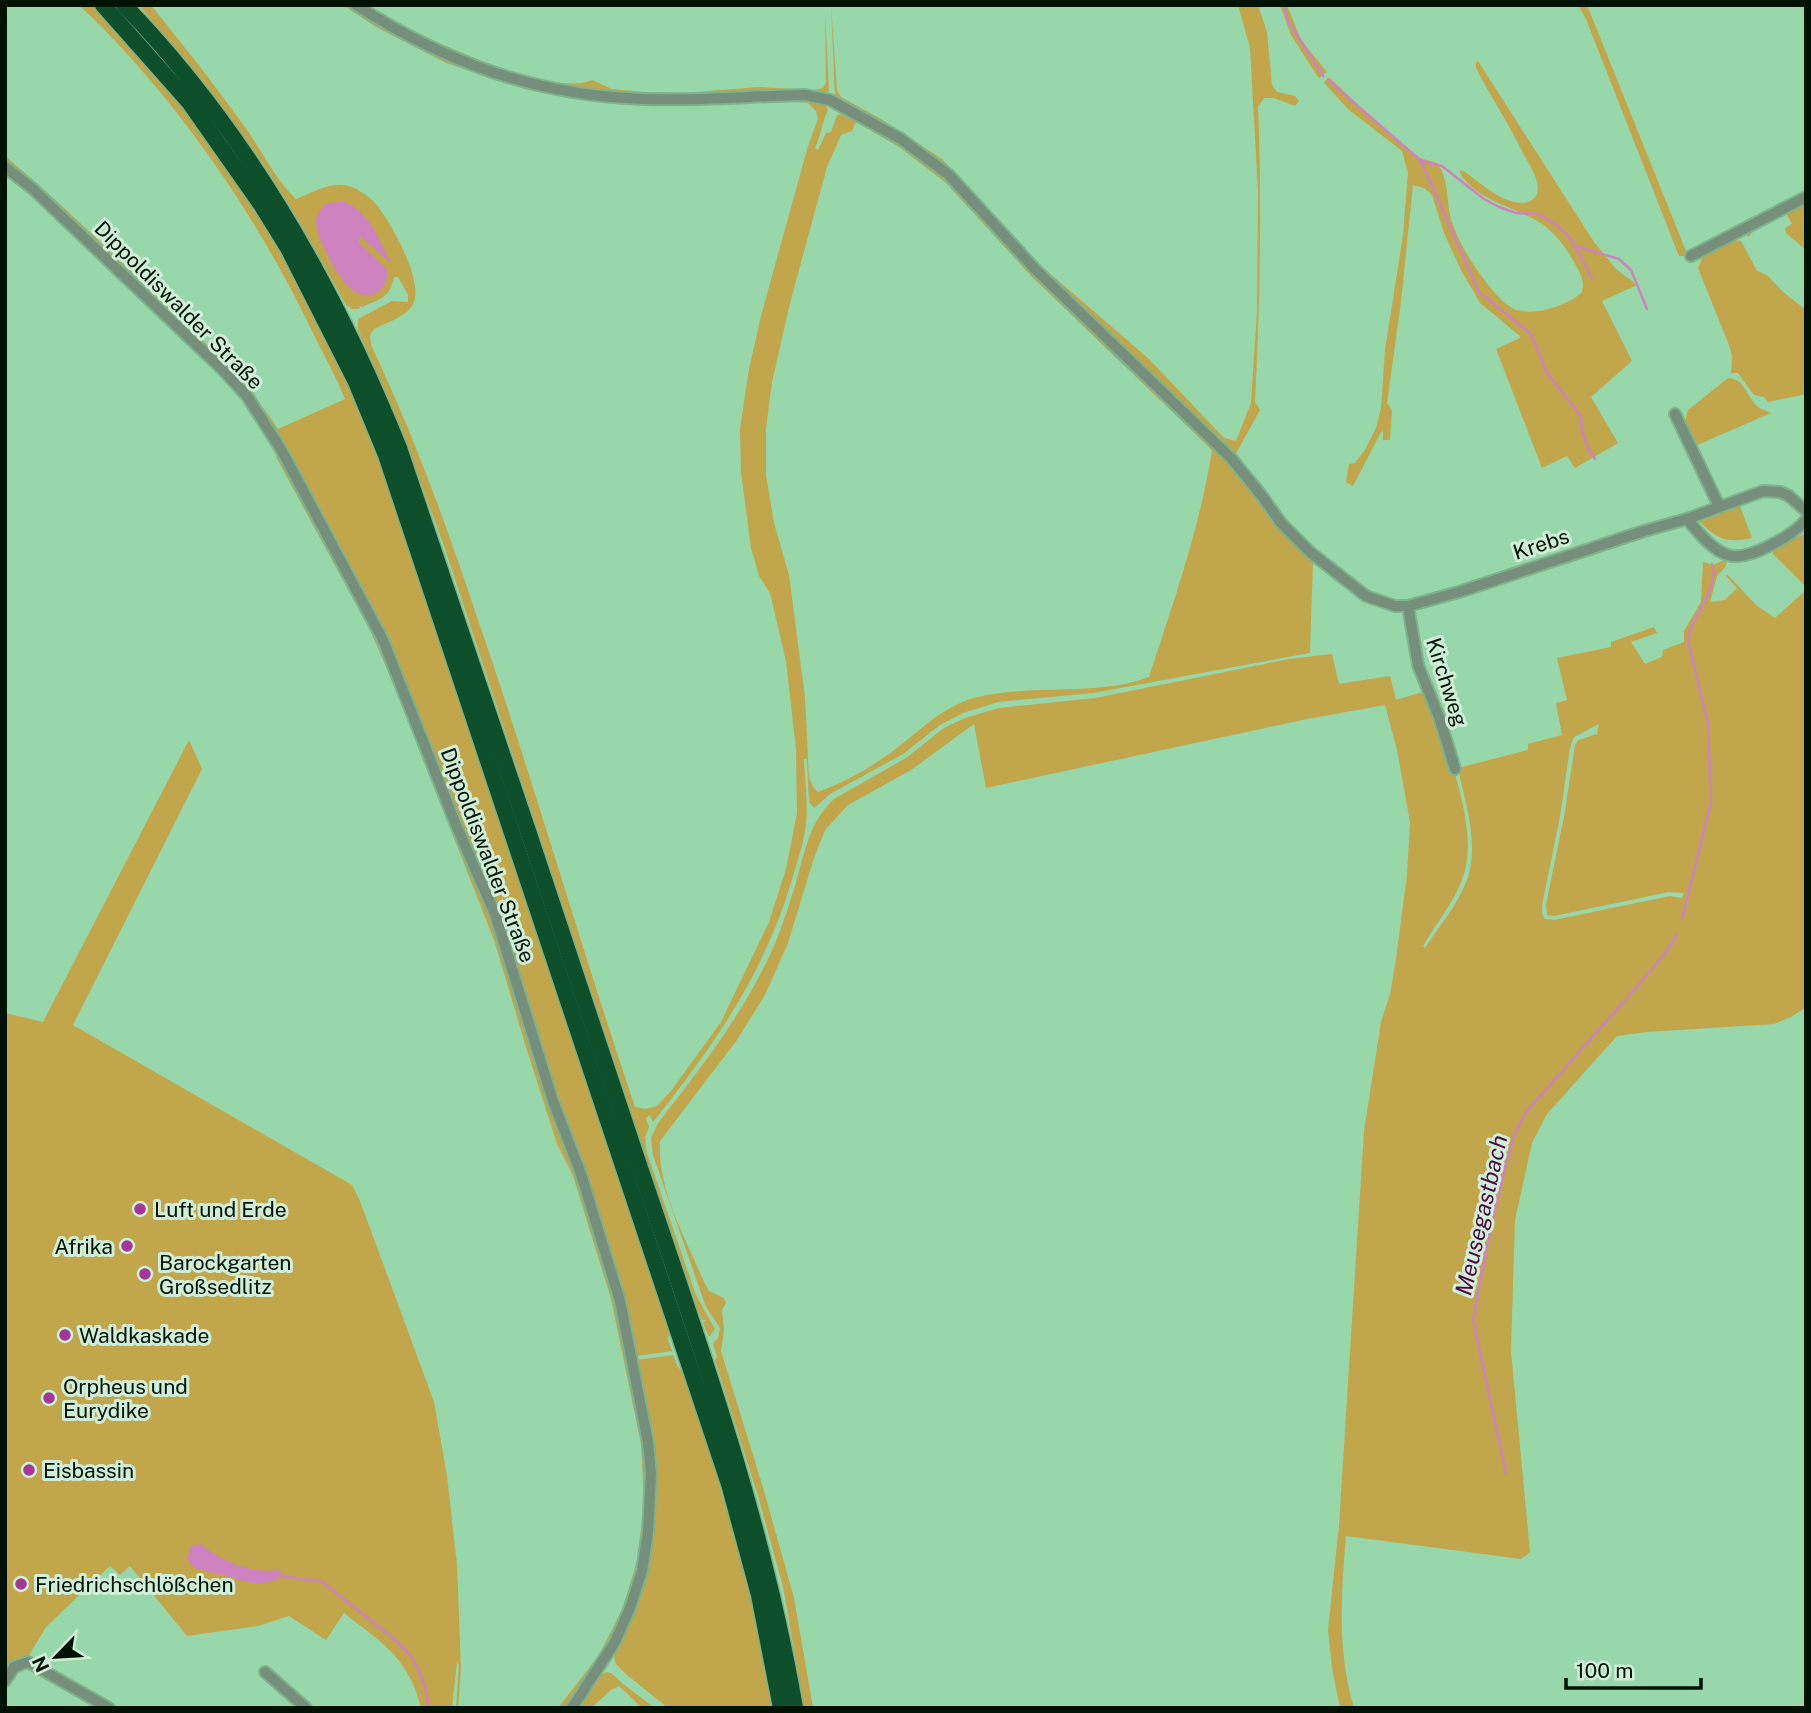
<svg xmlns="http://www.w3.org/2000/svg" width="1811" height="1713" viewBox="0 0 1811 1713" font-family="'Public Sans',sans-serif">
<rect width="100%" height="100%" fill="#98d7aa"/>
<!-- green -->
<g fill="#c1a64c" fill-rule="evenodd">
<path d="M79,5H93C203,117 294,256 355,401C407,524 445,654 487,782C548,965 608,1148 669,1332L668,1339L672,1351L636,1356L618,1280L595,1204L463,832L409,694L278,436L170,314L130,274L75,220L5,162V156C59,201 109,250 159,298C203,341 244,377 278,429L345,399C337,378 325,358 315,337C258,217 176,96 79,5Z"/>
<path d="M139,5H151L154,9C187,50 219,90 249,133C264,155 276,180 296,199C312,193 331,181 348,186C357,188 368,196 375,203C390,220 423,280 414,302C409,316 386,323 374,329L370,335L371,345C413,433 446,524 477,617C533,779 580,945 635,1107L645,1109L657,1106L671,1091L721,1022L769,922L786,869L797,813L796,750L786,661L770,593L759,576L751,548L741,472L740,429L749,369L761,316L808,146L818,119L816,111L808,103L781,100L645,105L564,97L522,88L446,63L376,27L343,5H350L377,24L442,59L522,86L562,94L805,99L825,104L828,110C822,123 821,135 815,148L818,150L826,133L831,132L837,115L850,113L899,143L946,178L1230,462L1279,526L1313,563L1310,653L1093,693L998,702L963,713L940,725L903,754L830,794L814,808L809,802L807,759H804C805,780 808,803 806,824C804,842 798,859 793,876C765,973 715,1044 653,1122L650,1115L646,1118L649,1127L645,1137L647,1153L696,1295L715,1329L709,1337L703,1323L706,1320H702L691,1296L444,546L397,419L358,330V319L392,301L408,302V295L398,277H394C390,298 380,299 362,307L360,306L359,309H349L352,308L346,305C314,247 282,189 243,135C210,90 174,48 139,5ZM856,122L899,147L946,183L1031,276L1212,450C1200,528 1173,603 1149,677C1097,697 1030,683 974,698C939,708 917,734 889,754C868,769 843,783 818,792L814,788L809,778L805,697L789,575L774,523L766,475V429L772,382L790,303L827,167L841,135L852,131ZM326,204L389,261L362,236L358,242L316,220Z"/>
<path d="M831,5L837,90L841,97L881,119L942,159L1039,264L1149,359L1224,438L1236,441L1251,403L1257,311L1258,192L1250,48L1238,5H1258L1267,32L1272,85L1277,92L1295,96L1299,101L1295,106L1274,98H1264L1258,107C1262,206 1260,303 1255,402L1260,410L1234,457L1039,268L952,174L835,98Z"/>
<path d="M1280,5H1287L1301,40L1327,72L1319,78L1316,74L1291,35Z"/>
<path d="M1578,5H1587L1688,256H1679L1586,19Z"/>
<path d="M825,12L829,91L825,94L782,90L681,96L610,94L523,78L426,43V37C463,54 555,96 592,80L612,89L645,92L682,93L759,87L814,90L823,88L826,82Z"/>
<path d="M1478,61L1594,242L1616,269L1637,285L1602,301L1632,361L1591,397L1618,443L1575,468L1567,456L1542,468L1496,349L1520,338V336L1480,303L1461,270L1444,233L1432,195L1424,188L1413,185L1401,302L1387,403L1392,410L1390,440H1383V431L1381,432L1353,486L1346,482L1349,464L1355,463L1365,450L1376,428L1381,408L1385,350L1403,235L1408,173L1402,151L1348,109L1324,83L1328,78H1330L1371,117L1420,158L1437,163C1451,182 1445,205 1453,225C1461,249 1491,295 1512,308C1531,318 1568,306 1582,292C1585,280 1580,273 1574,262C1566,247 1556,234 1542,224C1515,206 1478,202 1460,173V170L1465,172C1478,181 1491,193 1505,199C1520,206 1542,205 1537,182C1535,173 1528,162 1523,153C1509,124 1491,97 1476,68V62Z"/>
<path d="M1806,199V250L1786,233L1785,228L1792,224L1786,213L1752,232L1749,237L1747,236L1750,229Z"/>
<path d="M1734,240L1741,241L1757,271L1767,275L1783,292L1806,310V394L1768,402L1764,397L1754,395L1738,373H1731L1732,356L1729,345L1698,268L1704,254Z"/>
<path d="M1728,378C1744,378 1746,395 1756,405C1760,409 1766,411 1771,413L1695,446L1685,421L1688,410Z"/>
<path d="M279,453L388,662L489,912L611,1282L644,1443L647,1475L645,1533L634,1587L607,1651L599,1655L598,1665L567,1708H558L599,1655L622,1610L637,1561L644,1504L641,1444L611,1299L573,1176L557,1144L526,1047L494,940L394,685L370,630L276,457Z"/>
<path d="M1740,506L1752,538C1727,543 1718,540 1700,522Z"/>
<path d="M1806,533V587L1773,554V549Z"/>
<path d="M1727,559L1726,566L1717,576L1710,602L1725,600L1737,588L1726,576L1727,574L1756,605L1775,618L1806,590V1007L1791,1017L1774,1024L1647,1032L1617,1036L1547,1114L1532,1143L1515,1220L1511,1351L1530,1552L1521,1559L1346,1536C1341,1594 1337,1651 1354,1708H1340L1332,1668L1328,1630L1339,1525L1364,1131L1381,1022L1390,994L1396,959L1407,875L1410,822L1397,750L1385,705L1307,719L986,788L974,724L911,770L848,805L825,830L813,861L788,943L765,995L737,1040L660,1141C657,1190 686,1239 704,1282L709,1291L724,1298L726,1303L722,1310L724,1331L721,1351L764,1491L794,1598L813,1708H804L783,1587L758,1496L715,1360L717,1357L713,1344L718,1338L720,1328L706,1307L653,1155L651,1138L658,1123C697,1073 734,1026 763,969C774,949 782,926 789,905C802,870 805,824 834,799L906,758L944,728L965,718L999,708L1095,698L1289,659L1332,654L1339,684L1390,676L1396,700L1426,691C1443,740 1481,826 1463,877C1455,901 1436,924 1423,946L1425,948C1439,926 1460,902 1468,877C1479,842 1465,803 1458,768L1528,750V744L1562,735L1556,703L1567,700L1557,658L1611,647V642L1654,627L1657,633L1631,642L1645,664L1662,657L1663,650L1684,642V631L1701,602L1703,562L1713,565ZM1599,724L1597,734L1578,740L1575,745L1564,817L1546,904L1547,915L1554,916L1669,892L1684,893L1682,898L1670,896L1554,920L1545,919L1542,913V905L1560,817L1570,747L1574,737Z"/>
<path d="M189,740L202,769L73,1025L352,1185L360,1201L434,1402L447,1476L457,1565L461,1668L458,1708H456L459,1665L457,1662L452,1708H421C409,1658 382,1643 344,1613L326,1640L289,1616L258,1626L187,1636L130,1566L120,1575L110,1566L46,1627L26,1660L5,1677V1013L43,1022Z"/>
<path d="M673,1355L678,1367L683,1372C720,1483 755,1592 772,1708H668L627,1675L616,1664L614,1658L653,1534L655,1504V1473L636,1360Z"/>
<path d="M606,1672L611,1673L623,1684L655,1708H642L619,1686L611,1690L591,1708H576L601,1675Z"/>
</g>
<!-- water -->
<g fill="#cd84c1">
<path d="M342,201C368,209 379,240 391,263L361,237L358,242L387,270C388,283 383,289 372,296C364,295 359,295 352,290C340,282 316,237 316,222C316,215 321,209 326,204Z"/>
<path d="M200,1544C222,1561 251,1574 279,1570L281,1573L279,1579L260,1584L248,1582L195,1568L187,1559L191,1546Z"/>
</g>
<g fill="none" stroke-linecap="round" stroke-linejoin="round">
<!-- stream -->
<g stroke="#cd84c1" stroke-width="2.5">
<path d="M1284,5L1287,19L1323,76"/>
<path d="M1328,80L1421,161L1479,292L1531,334L1547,373L1581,416L1582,431L1588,448L1595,459"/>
<path d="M1422,161L1442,166L1484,199L1499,207L1516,213L1539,214L1558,226L1571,239L1592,278"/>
<path d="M1575,246L1619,259L1631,270L1647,309"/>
<path d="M1682,919L1711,802L1708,724L1688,641C1691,614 1720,591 1712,564"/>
<path d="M1506,1473L1473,1320L1490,1232L1506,1164L1515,1133L1526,1112L1650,972C1658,959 1672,949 1676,935"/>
<path d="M277,1576L321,1581L394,1639L411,1656L418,1669L425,1687L429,1708"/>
</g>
<defs>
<g id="minor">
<path d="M356,5C447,63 535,95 643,99C697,101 751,96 805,95L830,100L901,139L949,175L1035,269L1231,458L1262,496L1281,523L1310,552L1366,596L1395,606H1408L1459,592L1644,531L1687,519L1763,491L1780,492L1789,496L1806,511"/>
<path d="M5,167L33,189L222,369L247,396L282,451L383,640L456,825L495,914L553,1101L581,1174L620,1301L648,1442L651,1474L648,1532L642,1571L630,1608L615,1642L572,1708"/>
<path d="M1691,256L1806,197"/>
<path d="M1675,414L1719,506"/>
<path d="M1687,519C1697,531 1712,550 1728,555C1748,562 1793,535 1806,520"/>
<path d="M1408,606L1418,665L1439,717L1455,769"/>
<path d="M265,1672L306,1708"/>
<path d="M5,1681L14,1667L28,1662L109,1708"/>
</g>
<g id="highway">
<path d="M103,5L189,102L262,206L288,248L356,382L386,455L729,1484L759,1595L781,1708"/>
<path d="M124,5C246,131 334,286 399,448C478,680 556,914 633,1147C695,1332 762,1515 795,1708"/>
</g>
</defs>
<!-- minor casing -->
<use href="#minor" stroke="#7db48c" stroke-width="14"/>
<!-- highway casing -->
<use href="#highway" stroke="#7db48c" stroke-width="19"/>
<!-- minor -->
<use href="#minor" stroke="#758f7c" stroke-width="10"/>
<!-- highway -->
<use href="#highway" stroke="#0d4f2a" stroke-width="16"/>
</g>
<!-- markers -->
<g fill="#a33797" stroke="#d0efd8" stroke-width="2.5">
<circle cx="140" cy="1209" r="7"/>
<circle cx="127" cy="1246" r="7"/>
<circle cx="145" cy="1274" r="7"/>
<circle cx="65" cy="1335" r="7"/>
<circle cx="49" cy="1398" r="7"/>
<circle cx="29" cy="1470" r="7"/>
<circle cx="21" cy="1584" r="7"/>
</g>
<g text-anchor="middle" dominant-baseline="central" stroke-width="6" stroke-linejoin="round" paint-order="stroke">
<!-- street labels -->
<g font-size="21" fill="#001204" stroke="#d0efd8">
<text transform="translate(179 305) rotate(45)">Dippoldiswalder Straße</text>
<text transform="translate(1541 544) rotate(-18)">Krebs</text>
<text transform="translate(1447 682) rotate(72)">Kirchweg</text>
<text transform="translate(488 855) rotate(69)">Dippoldiswalder Straße</text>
</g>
<!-- poi labels -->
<g font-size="21" fill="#001204" stroke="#d0efd8" text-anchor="start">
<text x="154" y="1209">Luft und Erde</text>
<text x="113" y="1246" text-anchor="end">Afrika</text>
<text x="159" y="1262">Barockgarten<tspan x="159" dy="24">Großsedlitz</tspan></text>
<text x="79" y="1335">Waldkaskade</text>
<text x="63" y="1386">Orpheus und<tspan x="63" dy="24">Eurydike</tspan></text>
<text x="43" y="1470">Eisbassin</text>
<text x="35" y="1584">Friedrichschlößchen</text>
</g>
<!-- water labels -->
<g font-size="23" font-style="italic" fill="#4c0a45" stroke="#d0efd8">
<text transform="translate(1481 1215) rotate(-77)">Meusegastbach</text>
</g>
</g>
<!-- border -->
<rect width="1811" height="1713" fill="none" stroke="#001204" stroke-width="14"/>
<!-- north arrow -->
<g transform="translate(56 1657) rotate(245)" stroke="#d0efd8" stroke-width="5" paint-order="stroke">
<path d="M0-5L12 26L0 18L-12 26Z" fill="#001204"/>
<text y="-10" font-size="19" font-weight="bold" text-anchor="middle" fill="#001204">N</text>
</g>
<!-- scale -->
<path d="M1566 1678v10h135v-10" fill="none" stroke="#001204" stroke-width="3.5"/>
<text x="1576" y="1678" font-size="21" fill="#001204" stroke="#d0efd8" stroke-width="5" paint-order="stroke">100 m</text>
</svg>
